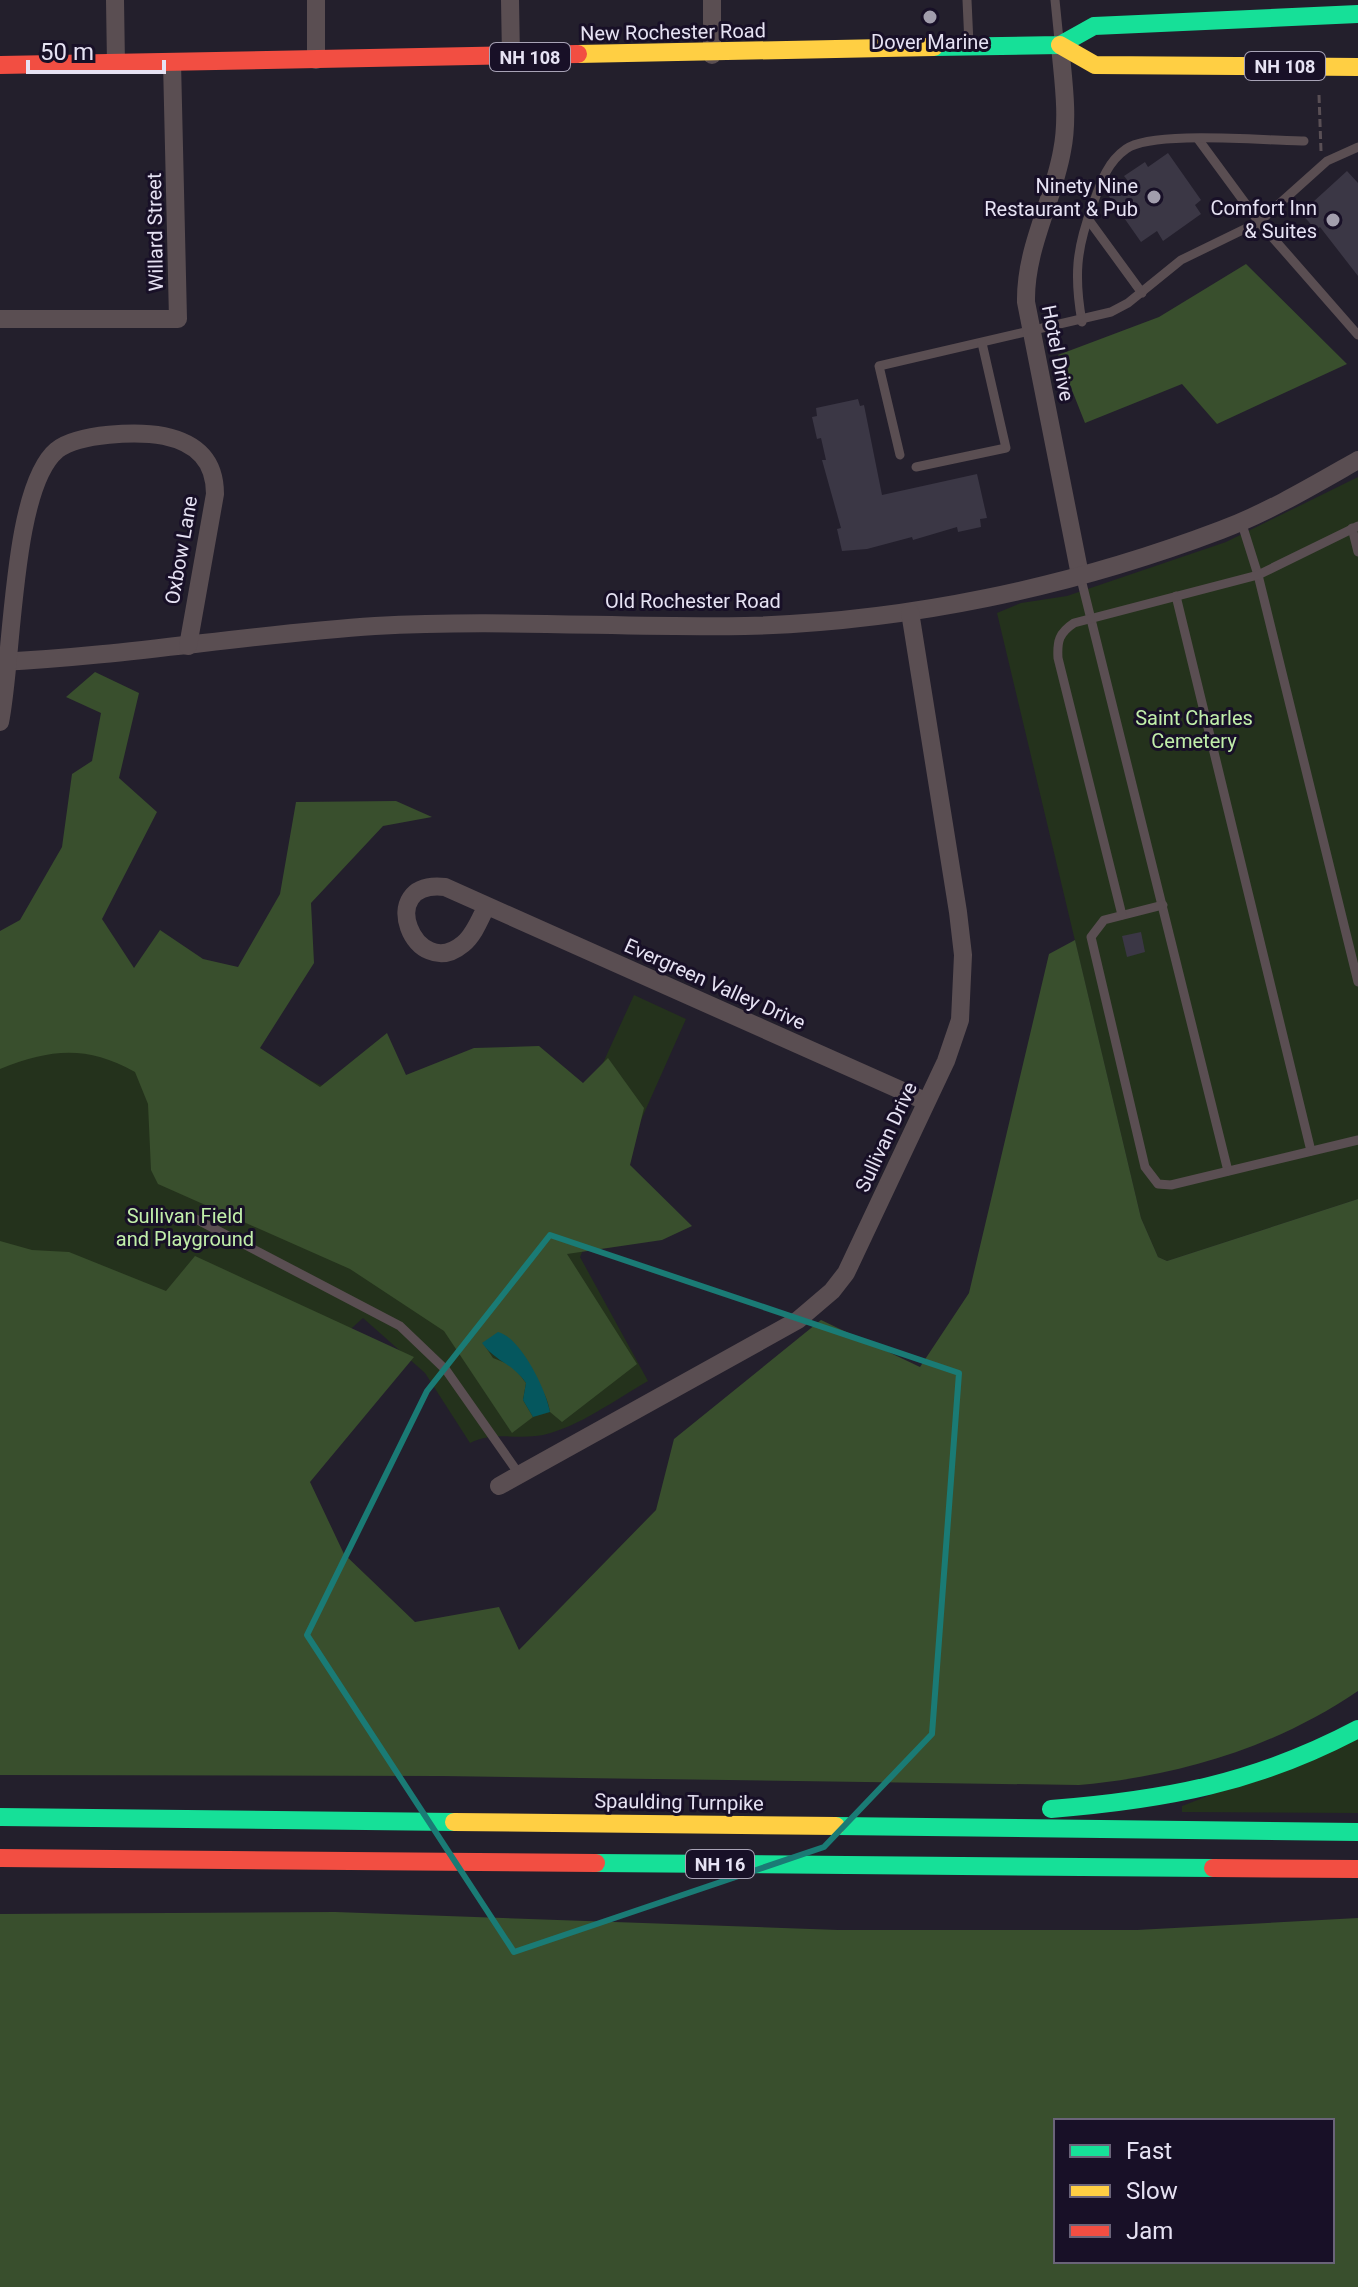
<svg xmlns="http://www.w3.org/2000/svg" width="1358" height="2287" viewBox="0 0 1358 2287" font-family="Roboto,sans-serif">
<rect width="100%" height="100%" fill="#231f2c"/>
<!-- green -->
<g fill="#24321c">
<path d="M1358,477V1199L1167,1261L1158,1257L1141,1218L997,613L1021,603L1067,596L1226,542Z"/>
<path d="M634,995L686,1019L580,1257L648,1381C616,1399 579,1427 543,1435C517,1440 495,1431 470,1443L425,1373L363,1318L196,1468L0,1714V1033L173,1019L547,1186Z"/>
<path d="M1358,1738V1813L1182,1812V1806Z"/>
</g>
<!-- forest -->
<g fill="#394f2d" fill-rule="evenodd">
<path d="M1246,264L1347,364L1217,424L1182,384L1085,423L1058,355L1159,317Z"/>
<path d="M95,672L139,693L119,778L157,812L102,919L134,968L160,930L203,959L238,967L280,894L296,802L396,801L432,817L383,826L311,903L314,963L260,1048L320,1087L387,1033L406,1075L474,1048L539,1046L583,1083L608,1058L644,1108L630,1165L692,1226L662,1240L567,1254L637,1364L562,1422L550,1412C544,1375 512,1362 483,1343L493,1358L513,1366L526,1383L523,1400L533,1417L512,1433L444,1331L350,1269L158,1184L151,1170L148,1104L135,1072C86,1045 51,1049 0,1069V931L20,920L62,847L72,774L92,761L101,713L66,697Z"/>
<path d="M1075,940L1141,1218L1158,1257L1167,1261L1358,1199V1691C1274,1748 1179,1776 1079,1785L442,1776L0,1775V1241L32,1250L69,1252L166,1291L195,1256L414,1357L310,1482L344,1554L415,1622L499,1607L519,1650L656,1510L674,1439L821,1320L920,1367L969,1293L1049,954Z"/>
<path d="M335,1912L838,1930H1137L1358,1918V2287H0V1914ZM1056,2121H1332V2261H1056Z"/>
</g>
<!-- water -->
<path fill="#05575e" d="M498,1332C520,1337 546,1389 550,1412L533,1417L523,1400L526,1383C511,1362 497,1363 482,1343Z"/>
<!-- building -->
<g fill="#3b3745">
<path d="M1168,153L1201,200L1195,205L1201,214L1163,241L1157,231L1141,242L1108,195L1128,181L1124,176L1145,162L1148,167Z"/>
<path d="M1347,171L1358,183V276L1320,227L1316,230L1301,213Z"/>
<path d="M858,399L860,406L864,405L882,495L977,474L987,518L980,519L981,527L958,532L957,527L913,540L912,537L867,549L842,551L837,529L841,528L822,460H826L821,438L817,439L812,417L817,416L816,408Z"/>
<path d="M1141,932L1145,952L1127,957L1122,936Z"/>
</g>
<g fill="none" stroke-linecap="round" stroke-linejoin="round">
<!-- path -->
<path stroke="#594f55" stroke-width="3" stroke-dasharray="8 4" stroke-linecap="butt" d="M1319,95L1321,151"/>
<!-- lane -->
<g stroke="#5a4e52" stroke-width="9">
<path d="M967,0L969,44"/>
<path d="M1055,0L1059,40"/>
<path d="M1198,139L1259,222L1327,161L1358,147"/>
<path d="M1088,219L1142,293"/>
<path d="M1082,322C1074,277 1076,249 1092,207C1100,185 1106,163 1126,149C1153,130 1266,141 1304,141"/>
<path d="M900,455L879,366L1111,312L1128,303L1181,260L1259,222L1358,335"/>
<path d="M916,467L1006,448L982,343"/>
<path d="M1241,521L1258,575L1358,982"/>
<path d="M1352,528L1358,552"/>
<path d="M1080,575L1228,1171"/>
<path d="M1176,596L1311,1151"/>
<path d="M1163,905L1104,920L1091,937L1145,1167L1158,1184L1171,1185L1358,1140"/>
<path d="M1122,915L1058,658C1057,641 1059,633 1074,623L1258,575L1358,526"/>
<path d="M192,1217L400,1326L446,1370L519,1474"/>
</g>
<!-- street -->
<g stroke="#5a4e52" stroke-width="18">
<path d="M115,0L116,64"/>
<path d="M316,0V60"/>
<path d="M510,0L511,57"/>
<path d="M712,0V55"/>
<path d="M1060,45C1063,80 1069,116 1062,151C1053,202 1025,248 1026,302L1080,575"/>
<path d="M0,319H178L172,62"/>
<path d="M0,662C126,656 250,634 375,626C498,619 622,628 745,626C906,622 1071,587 1221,530C1269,512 1314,485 1358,460"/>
<path d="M0,722C13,661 11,488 57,450C79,433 138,431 164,436C197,443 215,461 215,494L188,646"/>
<path d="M486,907C480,919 474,935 463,944C415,984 373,879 445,887L925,1101"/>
<path d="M499,1486L798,1320L832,1291L846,1273L946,1061L960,1020L963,955L958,912L910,612"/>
</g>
<!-- fast -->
<g stroke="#16e098" stroke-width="18">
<path d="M934,47L1060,45L1094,26L1358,14"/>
<path d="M1051,1809C1165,1800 1256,1783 1358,1729"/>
<path d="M0,1817L454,1822"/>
<path d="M836,1826L1358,1832"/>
<path d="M596,1863L1213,1868"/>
</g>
<!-- slow -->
<g stroke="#ffcf43" stroke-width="18">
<path d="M1060,45L1095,65L1358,67"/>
<path d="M578,54L934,47"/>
<path d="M454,1822L836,1826"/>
</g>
<!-- jam -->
<g stroke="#f24e42" stroke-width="18">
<path d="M0,65L578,54"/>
<path d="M0,1858L596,1863"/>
<path d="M1213,1868L1358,1869"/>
</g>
</g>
<!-- marked area -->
<path fill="none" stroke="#1a7b75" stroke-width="6" stroke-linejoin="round" d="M550,1235L959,1373L932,1734L824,1847L514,1952L307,1635L427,1391Z"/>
<!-- markers -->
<g fill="#a29ead" stroke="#181027" stroke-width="3">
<circle cx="930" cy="17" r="8"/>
<circle cx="1154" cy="197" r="8"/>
<circle cx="1333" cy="220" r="8"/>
</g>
<g text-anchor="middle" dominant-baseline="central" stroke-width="6" stroke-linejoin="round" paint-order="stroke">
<!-- shield labels -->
<g fill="#181027" stroke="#a8a3b6" stroke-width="2">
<rect x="490" y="43" width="80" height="28" rx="6"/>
<rect x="1245" y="52" width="80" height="28" rx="6"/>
<rect x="686" y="1850" width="68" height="28" rx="6"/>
</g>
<g font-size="18" font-weight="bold" fill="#e6e2f3">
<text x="530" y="57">NH 108</text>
<text x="1285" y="66">NH 108</text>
<text x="720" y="1864">NH 16</text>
</g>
<!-- street labels -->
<g font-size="20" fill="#e6e2f3" stroke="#181027">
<text transform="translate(673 32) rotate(-1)">New Rochester Road</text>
<text transform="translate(155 232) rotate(-91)">Willard Street</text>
<text transform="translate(1058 353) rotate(79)">Hotel Drive</text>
<text transform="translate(181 550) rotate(-80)">Oxbow Lane</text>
<text x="693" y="601">Old Rochester Road</text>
<text transform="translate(715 984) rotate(24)">Evergreen Valley Drive</text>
<text transform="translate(886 1137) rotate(-65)">Sullivan Drive</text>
<text transform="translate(679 1802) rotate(1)">Spaulding Turnpike</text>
</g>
<!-- poi labels -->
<g font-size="20" fill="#e6e2f3" stroke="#181027" text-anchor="end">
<text x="930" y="42" text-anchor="middle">Dover Marine</text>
<text x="1138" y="186">Ninety Nine<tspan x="1138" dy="23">Restaurant &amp; Pub</tspan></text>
<text x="1317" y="208">Comfort Inn<tspan x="1317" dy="23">&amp; Suites</tspan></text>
</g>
<!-- park labels -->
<g font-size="20" fill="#c1efaa" stroke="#181027">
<text x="1194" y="718">Saint Charles<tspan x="1194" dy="23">Cemetery</tspan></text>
<text x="185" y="1216">Sullivan Field<tspan x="185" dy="23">and Playground</tspan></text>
</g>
</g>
<!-- legend -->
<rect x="1054" y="2119" width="280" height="144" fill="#181027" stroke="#6a6479" stroke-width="2"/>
<rect x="1070" y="2145" width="40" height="12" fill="#16e098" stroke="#6a6479" stroke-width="2"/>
<text x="1126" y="2159" font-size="24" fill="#e6e2f3">Fast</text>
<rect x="1070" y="2185" width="40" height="12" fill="#ffcf43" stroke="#6a6479" stroke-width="2"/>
<text x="1126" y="2199" font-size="24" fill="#e6e2f3">Slow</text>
<rect x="1070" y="2225" width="40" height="12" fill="#f24e42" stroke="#6a6479" stroke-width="2"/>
<text x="1126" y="2239" font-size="24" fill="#e6e2f3">Jam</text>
<!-- scale -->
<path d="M28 60v12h136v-12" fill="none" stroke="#e6e2f3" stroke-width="4"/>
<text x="40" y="60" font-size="24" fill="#e6e2f3" stroke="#181027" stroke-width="6" paint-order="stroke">50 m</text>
</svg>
